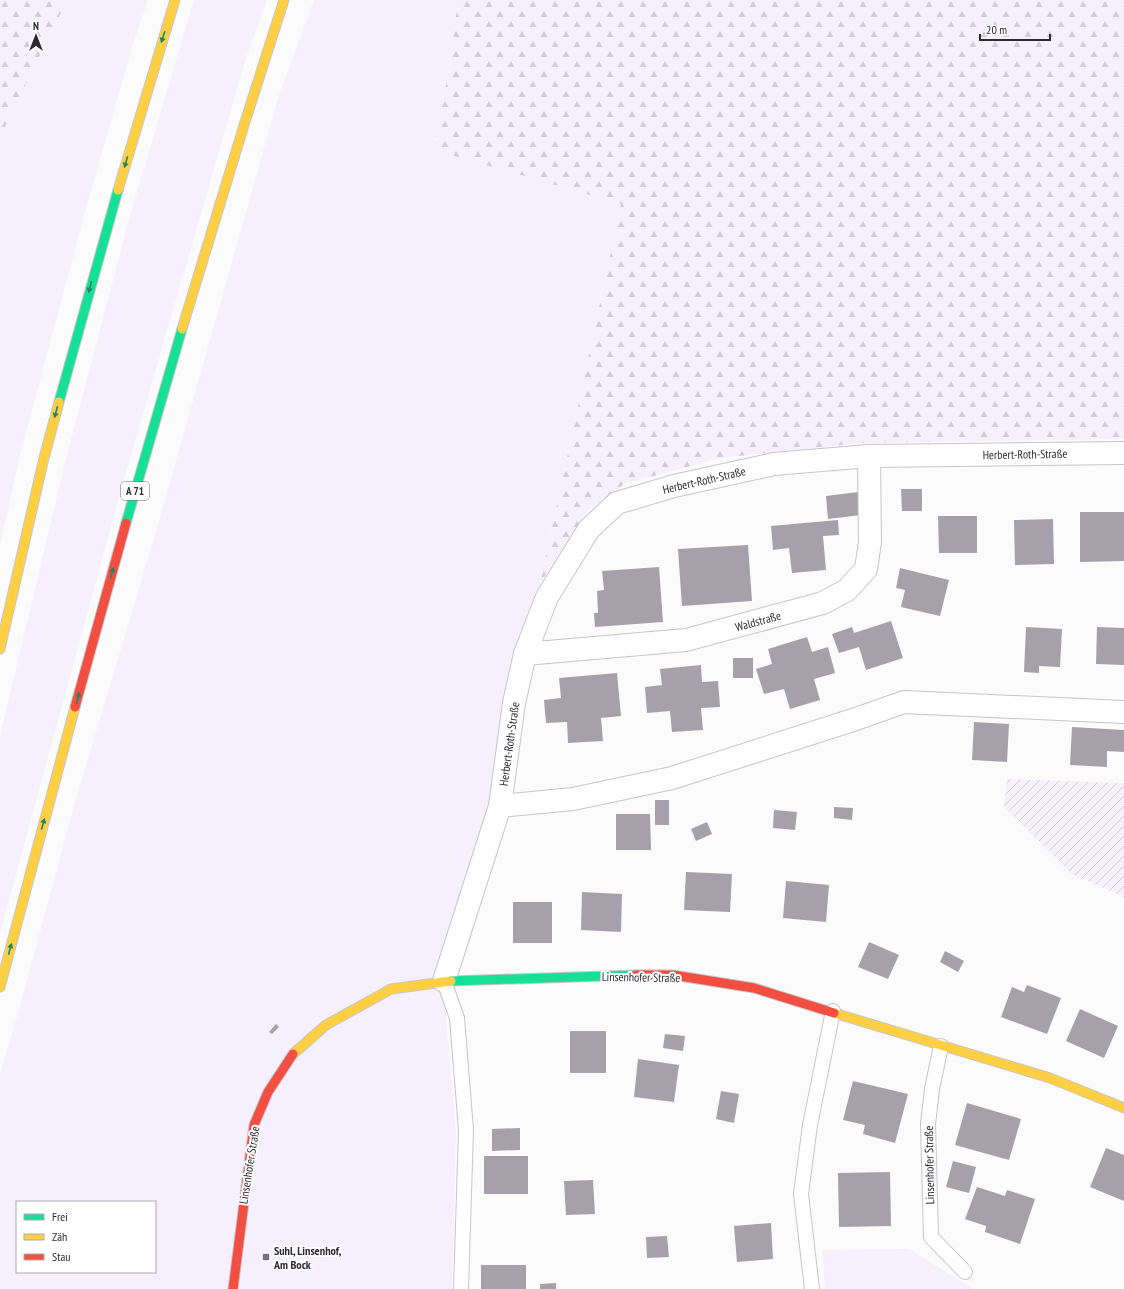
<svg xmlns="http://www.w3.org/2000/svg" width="1124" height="1289" viewBox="0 0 1124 1289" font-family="'PT Sans Narrow',sans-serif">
<defs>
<pattern id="forest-firs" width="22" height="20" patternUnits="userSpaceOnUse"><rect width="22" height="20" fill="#f6effd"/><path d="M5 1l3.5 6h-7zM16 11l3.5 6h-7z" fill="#d3cdd9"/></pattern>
<pattern id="garden-furrows" width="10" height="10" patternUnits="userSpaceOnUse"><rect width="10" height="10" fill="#f6effd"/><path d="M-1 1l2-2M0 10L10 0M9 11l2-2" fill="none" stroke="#d3cdd9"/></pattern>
</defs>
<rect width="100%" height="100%" fill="#fbfbfb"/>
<!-- grass -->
<g fill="#f6effd" fill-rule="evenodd">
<path d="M67,0H148L134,41L85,212L20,455L0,545V137Z"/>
<path d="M194,0H267L246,58L121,490L0,933V736L65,463L129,219Z"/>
<path d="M314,0H458L451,57L434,149L621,204L540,583L547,597L500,806L444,981L446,1018L456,1132L452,1289H0V1073L17,1017L74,806L159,521L279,95ZM17,1202H155V1272H17Z"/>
<path d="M909,1249L973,1289H825L822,1250Z"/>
</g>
<!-- forest -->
<g fill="url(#forest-firs)">
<path d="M0,0H67L0,137Z"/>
<path d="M458,0H1124V439L862,443L720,458L624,484L587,511L540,584L621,204L434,150L451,57Z"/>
</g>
<!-- garden -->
<path fill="url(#garden-furrows)" d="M1007,779L1124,783V897L1072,874L1004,807Z"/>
<!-- building -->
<g fill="#a5a0a9">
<path d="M901,489H922V511H902Z"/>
<path d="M858,492L861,515L828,519L826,496Z"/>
<path d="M1080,512H1124V561L1080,562Z"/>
<path d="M938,516H977V553H939Z"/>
<path d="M1053,519L1054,564L1015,565L1014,520Z"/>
<path d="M838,520L839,535L823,536L826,570L792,573L789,548L773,550L771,526Z"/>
<path d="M748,545L752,601L682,606L678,549Z"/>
<path d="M659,567L663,622L595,627L594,613H598L597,591L604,590L602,571Z"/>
<path d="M900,568L949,580L940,616L901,607L905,590L896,588Z"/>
<path d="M891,621L903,658L866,670L859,647L839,653L832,634L852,627L854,633Z"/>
<path d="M1026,627L1062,629L1060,667L1039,666V673L1024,672Z"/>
<path d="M1097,627L1124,628V665L1096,664Z"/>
<path d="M807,637L812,652L828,647L835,673L814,679L820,700L790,709L784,689L764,694L756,669L772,664L768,649Z"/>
<rect x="733" y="658" width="20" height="20"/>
<path d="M701,665L702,682L718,681L720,707L701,708L703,730L672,732L670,711L647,713L645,687L662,685L660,669Z"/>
<path d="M617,673L621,716L601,718L603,741L568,743L567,722L546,723L544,700L561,698L559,678Z"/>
<path d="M974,722L1009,724L1007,762L972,760Z"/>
<path d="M1072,727L1124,730V752L1107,751V767L1070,765Z"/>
<rect x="655" y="800" width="14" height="25"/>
<path d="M834,807L853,808L852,820L834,818Z"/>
<path d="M774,810L797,812L795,830L773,828Z"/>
<path d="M616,814H650L651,850H616Z"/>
<path d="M707,822L712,834L696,841L691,829Z"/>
<path d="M686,872L732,874L730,912L684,910Z"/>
<path d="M786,881L829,885L826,922L783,918Z"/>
<path d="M582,892L622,894L621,932L581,930Z"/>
<rect x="513" y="902" width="39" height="41"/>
<path d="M869,942L899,955L888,979L858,967Z"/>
<path d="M945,951L964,961L958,972L940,962Z"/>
<path d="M1027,985L1061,998L1047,1034L1001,1017L1012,987L1024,992Z"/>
<path d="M1080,1009L1118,1026L1104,1058L1066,1041Z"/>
<path d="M276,1024L279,1027L272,1034L269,1032Z"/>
<rect x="570" y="1031" width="36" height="42"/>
<path d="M665,1034L685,1036L683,1051L663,1048Z"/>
<path d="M638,1059L679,1065L674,1102L634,1097Z"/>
<path d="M853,1081L908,1094L895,1143L863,1134L865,1125L843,1120Z"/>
<path d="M721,1091L739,1094L734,1123L716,1119Z"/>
<path d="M967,1103L1021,1119L1009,1160L955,1145Z"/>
<path d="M520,1128V1150L492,1151V1129Z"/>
<path d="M1106,1148L1124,1155V1201L1090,1187Z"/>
<rect x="484" y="1156" width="44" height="38"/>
<path d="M953,1161L976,1167L969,1193L946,1187Z"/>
<path d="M890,1172L891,1226L839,1227L838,1173Z"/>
<path d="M593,1180L595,1214L566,1215L564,1181Z"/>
<path d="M977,1187L1005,1196L1007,1190L1035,1199L1020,1244L985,1232L986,1226L965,1219Z"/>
<path d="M771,1223L773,1259L737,1262L734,1226Z"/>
<path d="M667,1236L669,1257L647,1258L646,1237Z"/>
<rect x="481" y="1265" width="45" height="24"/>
<path d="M556,1283V1289H540V1284Z"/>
</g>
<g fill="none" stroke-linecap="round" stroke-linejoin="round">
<defs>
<g id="lane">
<path d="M444,981L457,1018L466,1130L461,1289"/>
<path d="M941,1046L932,1089L928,1124L931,1237L965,1272"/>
<path d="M812,1289L801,1194L810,1125L833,1011"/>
</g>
<g id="street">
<path d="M525,654L686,640L823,603L847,590L866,569L870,542L869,456"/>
<path d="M500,806L573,799L672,778L856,719L904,702L1124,712"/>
<path d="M444,981L500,806L514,703L525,654L547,597L589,529L617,503L674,486L774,464L869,456L1124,453"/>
</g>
<g id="fast">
<path d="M59,402L118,190"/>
<path d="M126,523L182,329"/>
<path d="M451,981L636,975"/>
</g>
<g id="slow">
<path d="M118,190L175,0"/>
<path d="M182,329L245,122L284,0"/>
<path d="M0,649L44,458L59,402"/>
<path d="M0,987L75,707"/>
<path d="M834,1013L1050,1078L1124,1108"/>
<path d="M293,1054L326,1025L391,989L451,981"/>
</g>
<g id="jam">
<path d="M75,707L126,523"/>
<path d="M636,975H673L754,988L834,1013"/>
<path d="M233,1289L254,1125L268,1092L293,1054"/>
</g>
</defs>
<!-- lane casing -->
<use href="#lane" stroke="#c7c5ca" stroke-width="16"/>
<!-- street casing -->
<use href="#street" stroke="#c7c5ca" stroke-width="24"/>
<!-- fast casing -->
<use href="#fast" stroke="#c7c5ca" stroke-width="11"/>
<!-- slow casing -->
<use href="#slow" stroke="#c7c5ca" stroke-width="11"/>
<!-- jam casing -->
<use href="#jam" stroke="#c7c5ca" stroke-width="11"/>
<!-- lane -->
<use href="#lane" stroke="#fefefe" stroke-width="14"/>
<!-- street -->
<use href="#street" stroke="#fefefe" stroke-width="22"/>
<!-- fast -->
<use href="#fast" stroke="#16e098" stroke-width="9"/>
<!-- slow -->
<use href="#slow" stroke="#ffcf43" stroke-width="9"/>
<!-- jam -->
<use href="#jam" stroke="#f24e42" stroke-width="9"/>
</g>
<!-- one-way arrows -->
<defs><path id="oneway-solid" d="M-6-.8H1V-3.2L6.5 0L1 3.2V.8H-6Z"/></defs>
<g fill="#228466">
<use href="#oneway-solid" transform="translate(163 37) rotate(108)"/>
<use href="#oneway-solid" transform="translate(126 162) rotate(106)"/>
<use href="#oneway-solid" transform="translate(90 287) rotate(105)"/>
<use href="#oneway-solid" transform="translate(56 412) rotate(105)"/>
<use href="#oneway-solid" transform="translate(112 573) rotate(-75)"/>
<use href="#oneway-solid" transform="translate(78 698) rotate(-75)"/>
<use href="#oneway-solid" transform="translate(43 824) rotate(-75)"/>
<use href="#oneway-solid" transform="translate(10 949) rotate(-75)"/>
</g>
<!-- markers -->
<rect fill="#76727a" stroke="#fff" stroke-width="1.5" x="262" y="1253" width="8" height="8" rx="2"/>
<g text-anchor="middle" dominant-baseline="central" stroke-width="4" stroke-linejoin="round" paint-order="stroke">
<!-- shield labels -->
<rect fill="#fff" stroke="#6d6971" stroke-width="1" x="121" y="482" width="28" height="18" rx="3"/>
<g font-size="11" font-weight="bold" fill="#2f2934">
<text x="135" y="491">A 71</text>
</g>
<!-- street labels -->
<g font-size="12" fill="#2f2934" stroke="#fff">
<text transform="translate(1025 454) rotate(-1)">Herbert-Roth-Straße</text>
<text transform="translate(704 480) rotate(-13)">Herbert-Roth-Straße</text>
<text transform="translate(758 621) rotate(-15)">Waldstraße</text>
<text transform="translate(509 744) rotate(-82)">Herbert-Roth-Straße</text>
<text transform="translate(641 977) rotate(1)">Linsenhofer Straße</text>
<text transform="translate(249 1165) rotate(-81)">Linsenhofer Straße</text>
<text transform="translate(929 1165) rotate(-91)">Linsenhofer Straße</text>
</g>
<!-- poi labels -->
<g font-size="12" font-weight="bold" fill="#2f2934" stroke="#fff" text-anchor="start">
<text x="274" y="1250">Suhl, Linsenhof,<tspan x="274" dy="14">Am Bock</tspan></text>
</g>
</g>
<!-- legend -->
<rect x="16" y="1201" width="140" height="72" fill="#ffffff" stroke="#aca9ae"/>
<rect x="24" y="1214" width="20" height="6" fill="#16e098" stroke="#aca9ae"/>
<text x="52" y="1221" font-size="12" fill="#2f2934">Frei</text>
<rect x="24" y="1234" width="20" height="6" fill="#ffcf43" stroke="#aca9ae"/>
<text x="52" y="1241" font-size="12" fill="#2f2934">Zäh</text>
<rect x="24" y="1254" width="20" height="6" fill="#f24e42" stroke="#aca9ae"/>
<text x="52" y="1261" font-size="12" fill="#2f2934">Stau</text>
<!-- north arrow -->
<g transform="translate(36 36)" stroke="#ffffff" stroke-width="3" paint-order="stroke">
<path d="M0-3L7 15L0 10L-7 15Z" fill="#2f2934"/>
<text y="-6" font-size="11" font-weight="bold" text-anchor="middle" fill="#2f2934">N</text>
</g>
<!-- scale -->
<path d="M980 34v6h70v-6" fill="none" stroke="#2f2934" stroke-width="2"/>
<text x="986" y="34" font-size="12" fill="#2f2934" stroke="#ffffff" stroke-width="3" paint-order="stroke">20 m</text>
</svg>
